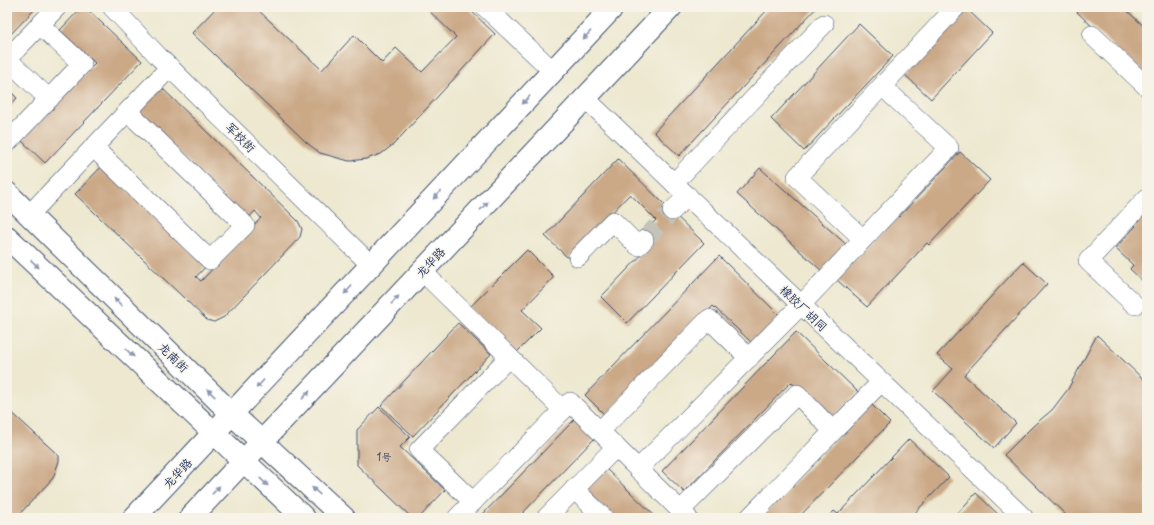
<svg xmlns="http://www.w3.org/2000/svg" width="1154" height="525" viewBox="0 0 1154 525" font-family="'Playpen Sans','LXGW WenKai TC',sans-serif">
<rect width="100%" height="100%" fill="#f7f3e8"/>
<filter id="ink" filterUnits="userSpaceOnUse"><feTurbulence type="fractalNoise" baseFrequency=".025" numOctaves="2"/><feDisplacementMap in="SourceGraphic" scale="8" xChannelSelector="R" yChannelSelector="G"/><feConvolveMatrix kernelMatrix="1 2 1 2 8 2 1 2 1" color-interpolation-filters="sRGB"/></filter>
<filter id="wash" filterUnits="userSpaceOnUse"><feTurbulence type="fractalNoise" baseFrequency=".012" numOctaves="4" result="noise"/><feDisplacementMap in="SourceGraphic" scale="16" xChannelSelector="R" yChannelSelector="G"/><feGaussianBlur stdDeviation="0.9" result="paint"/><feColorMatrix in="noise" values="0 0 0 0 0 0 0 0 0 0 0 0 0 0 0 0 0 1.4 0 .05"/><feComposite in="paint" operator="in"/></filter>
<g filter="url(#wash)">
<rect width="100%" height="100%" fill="#ede8cf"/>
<g id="blocks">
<!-- building -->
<g fill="#cba987">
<path d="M7,7H37L7,38Z"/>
<path d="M82,7H85L142,61L45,163L22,141L95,63L60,30Z"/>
<path d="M217,7H255L322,70L354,35L382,63L396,48L422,72L456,37L425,7H467L495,34L394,144L381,154L366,159L349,161L320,153L307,143L192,33Z"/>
<path d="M770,7H817L679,156L654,132Z"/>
<path d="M1081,7H1123L1147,29V78L1077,12Z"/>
<path d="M967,9L992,33L931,99L905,75Z"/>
<path d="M859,24L893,56L804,151L771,119Z"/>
<path d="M159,85L298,221L302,229L300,237L224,317L214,322L207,320L75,194L102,166L206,266L196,277L201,281L261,218L255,211L247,220L135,109Z"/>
<path d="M7,88L17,98L7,109Z"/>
<path d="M960,152L990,180L929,245L927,243L867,307L837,280L897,215L899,217Z"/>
<path d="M618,159L704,243L627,323L601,297L650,246L640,236L656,220L630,194L568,258L545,236Z"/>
<path d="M760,168L848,246L824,273L737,194Z"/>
<path d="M1147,209V285L1130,269L1133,265L1115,248L1136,226L1133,223Z"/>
<path d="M527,250L554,277L522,310L541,328L515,354L469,308Z"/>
<path d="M719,256L780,316L753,344L713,306L606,416L585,395Z"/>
<path d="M1023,262L1047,284L964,375L1016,423L994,448L933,391L953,369L937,355Z"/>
<path d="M458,323L491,354L413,436L381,406Z"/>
<path d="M796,332L858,392L830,421L791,382L684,492L662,471Z"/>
<path d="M1097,335L1147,383V518H1069L1004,455L1033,426L1052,410L1068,389Z"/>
<path d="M871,404L890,423L887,426L798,518H760Z"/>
<path d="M379,407L410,437L400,447L445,490L419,518H412L357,465V430Z"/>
<path d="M7,408L59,456V461L53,478L16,518H7Z"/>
<path d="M575,419L595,438L518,518H479Z"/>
<path d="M909,439L949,477L910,518H827L834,511L838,514Z"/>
<path d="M603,466L657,518H613L582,488Z"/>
<path d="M976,493L1002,518H957L955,516Z"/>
</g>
</g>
</g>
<g filter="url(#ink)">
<use href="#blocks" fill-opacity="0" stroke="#3a4b6f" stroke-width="1"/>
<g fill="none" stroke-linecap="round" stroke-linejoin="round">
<!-- minor-tunnel -->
<path stroke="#c3c3b8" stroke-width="19" stroke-dasharray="19 10" stroke-linecap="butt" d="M644,240L672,211"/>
<defs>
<g id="minor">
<path d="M112,7L159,57L371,265"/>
<path d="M485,7L553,71"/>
<path d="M1092,35L1147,87"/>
<path d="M585,98L1024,518"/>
<path d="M49,99L7,59L57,7"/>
<path d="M7,143L82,64L40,25"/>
<path d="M93,147L210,260L245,225L128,112"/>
<path d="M674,183L824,24"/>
<path d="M672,211L688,196"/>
<path d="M29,215L170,67"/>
<path d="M863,239L797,177L882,86"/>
<path d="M578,257L613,221L638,246L644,240"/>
<path d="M422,271L563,410L570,402L688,518"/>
<path d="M1135,305L1088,261L1147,198"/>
<path d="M600,431L709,319L749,358"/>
<path d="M638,469L801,305L949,148L882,86L956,7"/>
<path d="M574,489L604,518"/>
<path d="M473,502L419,450L509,357"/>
<path d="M680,511L797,394L833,431"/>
<path d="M457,518L563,410"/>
<path d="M546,518L616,447"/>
<path d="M749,518L881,382"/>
</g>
<g id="major">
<path d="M7,193L232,414L344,518"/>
<path d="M7,237L304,518"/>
<path d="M134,518L613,7"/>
<path d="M190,518L671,7"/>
</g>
</defs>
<!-- minor casing -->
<use href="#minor" stroke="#3a4b6f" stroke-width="20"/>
<!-- major casing -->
<use href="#major" stroke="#3a4b6f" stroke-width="24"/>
<!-- minor -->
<use href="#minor" stroke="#fff" stroke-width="19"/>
<!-- major -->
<use href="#major" stroke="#fff" stroke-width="22"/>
</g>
<!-- one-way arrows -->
<defs><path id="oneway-solid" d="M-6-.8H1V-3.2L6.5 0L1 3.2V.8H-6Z"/></defs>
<g fill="#8d97ae">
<use href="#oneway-solid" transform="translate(587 35) rotate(133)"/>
<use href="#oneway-solid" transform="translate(526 100) rotate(133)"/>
<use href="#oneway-solid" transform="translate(437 195) rotate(133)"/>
<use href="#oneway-solid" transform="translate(484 206) rotate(-47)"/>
<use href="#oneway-solid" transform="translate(35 264) rotate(43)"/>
<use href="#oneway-solid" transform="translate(348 290) rotate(133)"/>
<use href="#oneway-solid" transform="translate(395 300) rotate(-47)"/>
<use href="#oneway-solid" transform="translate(118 302) rotate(-136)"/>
<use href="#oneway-solid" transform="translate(130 353) rotate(43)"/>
<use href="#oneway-solid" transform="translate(260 384) rotate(133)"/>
<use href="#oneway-solid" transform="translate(211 393) rotate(-136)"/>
<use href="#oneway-solid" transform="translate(306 395) rotate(-47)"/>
<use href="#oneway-solid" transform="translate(264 482) rotate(43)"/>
<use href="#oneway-solid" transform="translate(216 490) rotate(-47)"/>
<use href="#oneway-solid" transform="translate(316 491) rotate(-137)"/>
</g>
</g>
<g text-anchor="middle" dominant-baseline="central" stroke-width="3" stroke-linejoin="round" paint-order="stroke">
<!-- number labels -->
<g font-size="10" fill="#474e68">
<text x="384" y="456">1号</text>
</g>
<!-- street labels -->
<g font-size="12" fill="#1b2f5e" stroke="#f7f3e8">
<text transform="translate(241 137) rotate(45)">军校街</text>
<text transform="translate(430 262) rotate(-47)">龙华路</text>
<text transform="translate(804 308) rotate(44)">橡胶厂胡同</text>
<text transform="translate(174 357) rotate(44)">龙南街</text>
<text transform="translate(177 473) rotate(-47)">龙华路</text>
</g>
</g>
<!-- margin -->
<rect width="1154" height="525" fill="none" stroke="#f7f3e8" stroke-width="24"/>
</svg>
